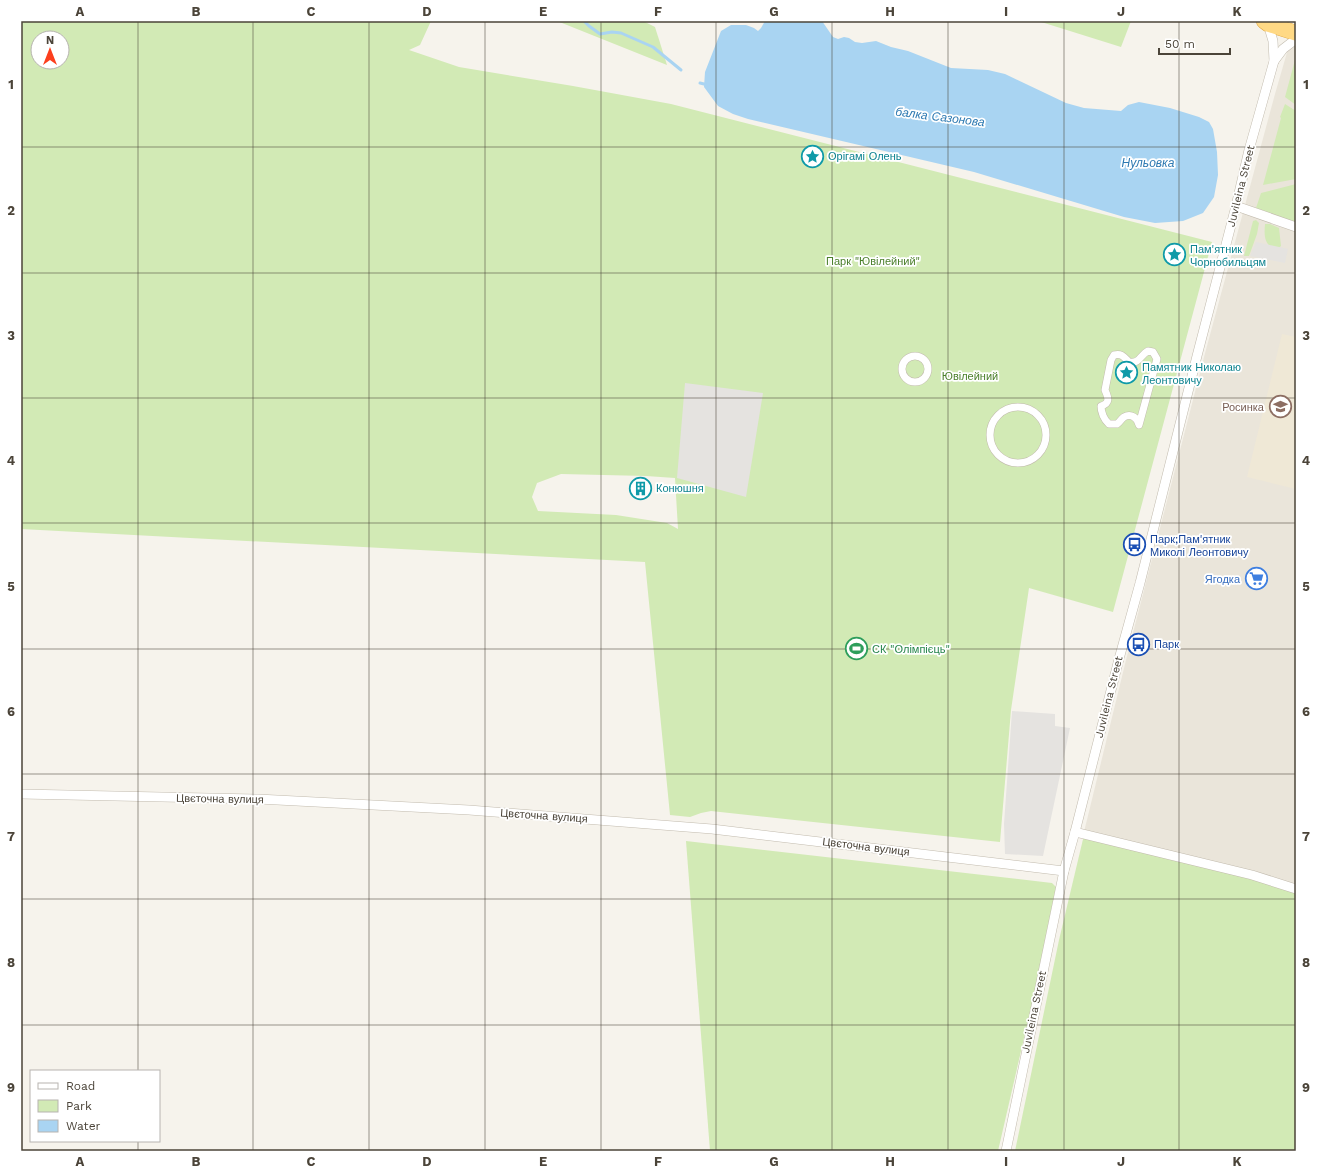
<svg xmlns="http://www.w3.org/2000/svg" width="1317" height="1172" viewBox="0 0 1317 1172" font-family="'Work Sans',sans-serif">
<rect width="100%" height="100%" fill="#f6f3ec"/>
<!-- residential -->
<path fill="#eae5da" d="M1296,44V889L1084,832L1126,660L1204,357L1275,94L1288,49Z"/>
<!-- education -->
<path fill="#efe8d6" d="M1282,334L1296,337V489L1247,477Z"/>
<!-- green -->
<g fill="#d2eab5" fill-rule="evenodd">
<path d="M21,21H431L420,45L409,50L459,67L573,86L671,104L1212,242L1113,612L1029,588L1011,710L1000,842L711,811L701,813L690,817L670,815L645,562L21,529ZM38,38H62V62H38ZM561,474L646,476L675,478L678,529L667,523L616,515L538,511L532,497L537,483Z"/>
<path d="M557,21H643L655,27L667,65Z"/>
<path d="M1038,21H1131L1121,47Z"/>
<path d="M1295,60H1296V105L1285,97Z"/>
<path d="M1285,104L1296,111V179L1263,185L1281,118L1280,117Z"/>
<path d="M1296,184V225L1285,221L1283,218L1256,208L1261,193Z"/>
<path d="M1256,220L1259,223L1257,234L1249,256H1244L1253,221Z"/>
<path d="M1265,224H1270L1279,228L1281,246L1276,250C1264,245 1264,236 1265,224Z"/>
<path d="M1084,835L1296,889V1151H1015L1059,940Z"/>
<path d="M686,841L1052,883L1056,887L1033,999L998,1151H710Z"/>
</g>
<!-- parking -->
<g fill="#e5e3e0">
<path d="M1256,242L1288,249L1285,263L1250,256Z"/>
<path d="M685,383L763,393L746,497L677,478Z"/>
<path d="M1012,711L1055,714V726L1070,728L1043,856L1005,854L1004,824Z"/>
</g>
<!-- water -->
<path fill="#a9d4f2" d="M765,21H822L833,37L838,39L844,37L849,38L855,42L862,43L876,41L891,47L908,51L951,68L988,70L1005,74L1066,103L1084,108L1121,111L1128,105L1139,102L1170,108L1199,117L1209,122L1213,129L1217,152L1218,175L1214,197L1203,213L1183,221L1155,223L1124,217L974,172L748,119L733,114L718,106L704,87L705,72L721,31L731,25H746L754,28L758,31L761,28Z"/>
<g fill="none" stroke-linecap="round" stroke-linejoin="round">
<!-- stream -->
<g stroke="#a9d4f2" stroke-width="3">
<path d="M584,21L589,26L600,34L612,32L621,33L653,47L681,70"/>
<path d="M700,83L708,85"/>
</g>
<defs>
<g id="pedestrian">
<path d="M1148,351L1153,352L1157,359L1139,425C1138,418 1131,413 1124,417C1121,419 1120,422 1117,424H1109C1104,420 1101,412 1101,406C1111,403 1108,397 1105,390L1111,360L1114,355C1122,353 1124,357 1129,362C1140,364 1140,355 1148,351Z"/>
<circle cx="915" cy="369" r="13"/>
<circle cx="1018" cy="435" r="28"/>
</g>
<g id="minor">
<path d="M1274,61L1283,49L1296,39"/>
<path d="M1236,206L1296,227"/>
<path d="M21,794L258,799L469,810L712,829L1064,871"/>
<path d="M1075,832L1252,875L1296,889"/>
<path d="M1006,1151L1064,871L1075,832L1119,659L1140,583L1197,356L1236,206L1249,150L1274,61L1273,41L1268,24"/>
</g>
<path id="trunk" d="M1264,21L1268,24L1296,33"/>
</defs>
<!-- pedestrian casing -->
<use href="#pedestrian" stroke="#c2bbae" stroke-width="8"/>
<!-- minor casing -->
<use href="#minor" stroke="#c2bbae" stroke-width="10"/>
<!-- trunk casing -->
<use href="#trunk" stroke="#e0a43c" stroke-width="16"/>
<!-- pedestrian -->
<use href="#pedestrian" stroke="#fff" stroke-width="7"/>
<!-- minor -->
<use href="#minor" stroke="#fff" stroke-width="9"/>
<!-- trunk -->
<use href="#trunk" stroke="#ffd985" stroke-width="15"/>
</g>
<!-- grid -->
<path fill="none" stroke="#4b4439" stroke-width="1" stroke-opacity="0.55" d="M138,21V1071M253,21V1151M369,21V1151M485,21V1151M601,21V1151M716,21V1151M832,21V1151M948,21V1151M1064,21V1151M1179,21V1151M21,147H1296M21,273H1296M21,398H1296M21,523H1296M21,649H1296M21,774H1296M21,899H1296M21,1025H1296M138,1141V1151"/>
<!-- icons -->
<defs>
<symbol id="sight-ring" viewBox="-11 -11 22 22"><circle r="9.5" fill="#fff" stroke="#0f9aa8" stroke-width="1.5"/><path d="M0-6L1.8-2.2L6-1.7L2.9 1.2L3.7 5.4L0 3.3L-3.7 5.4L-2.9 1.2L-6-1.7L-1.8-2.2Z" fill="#0f9aa8"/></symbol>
<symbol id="school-ring" viewBox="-11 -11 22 22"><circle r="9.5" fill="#fff" stroke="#8d6e63" stroke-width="1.5"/><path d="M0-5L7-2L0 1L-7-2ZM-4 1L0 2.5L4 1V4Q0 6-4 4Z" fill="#8d6e63"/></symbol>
<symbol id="building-ring" viewBox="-11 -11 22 22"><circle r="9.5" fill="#fff" stroke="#0f9aa8" stroke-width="1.5"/><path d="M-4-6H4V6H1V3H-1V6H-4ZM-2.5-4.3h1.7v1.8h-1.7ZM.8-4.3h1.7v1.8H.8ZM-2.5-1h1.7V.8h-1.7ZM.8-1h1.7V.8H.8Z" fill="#0f9aa8"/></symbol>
<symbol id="bus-ring" viewBox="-11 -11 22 22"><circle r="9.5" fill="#fff" stroke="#1a4fb4" stroke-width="1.5"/><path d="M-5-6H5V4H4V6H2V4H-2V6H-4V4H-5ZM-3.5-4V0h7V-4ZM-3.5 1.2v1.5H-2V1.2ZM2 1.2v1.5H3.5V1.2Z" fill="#1a4fb4"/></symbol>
<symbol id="supermarket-ring" viewBox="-11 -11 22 22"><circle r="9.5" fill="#fff" stroke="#3f7fe0" stroke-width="1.5"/><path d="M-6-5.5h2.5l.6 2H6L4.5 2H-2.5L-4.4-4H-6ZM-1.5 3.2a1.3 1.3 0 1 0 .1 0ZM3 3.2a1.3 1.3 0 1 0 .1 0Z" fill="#3f7fe0"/></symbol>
<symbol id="stadium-ring" viewBox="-11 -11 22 22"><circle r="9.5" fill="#fff" stroke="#2e9e5b" stroke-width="1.5"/><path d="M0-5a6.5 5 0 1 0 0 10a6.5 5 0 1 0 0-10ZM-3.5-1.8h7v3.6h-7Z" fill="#2e9e5b"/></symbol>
</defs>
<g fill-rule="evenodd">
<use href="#sight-ring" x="800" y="144" width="25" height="25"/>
<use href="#sight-ring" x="1162" y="242" width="25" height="25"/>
<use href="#sight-ring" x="1114" y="360" width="25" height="25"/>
<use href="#school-ring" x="1268" y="394" width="25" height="25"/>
<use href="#building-ring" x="628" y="476" width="25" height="25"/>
<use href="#bus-ring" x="1122" y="532" width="25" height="25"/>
<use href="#supermarket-ring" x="1244" y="566" width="25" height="25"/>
<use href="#bus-ring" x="1126" y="632" width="25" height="25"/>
<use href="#stadium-ring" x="844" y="636" width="25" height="25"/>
</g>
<g text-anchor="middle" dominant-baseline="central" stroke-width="3.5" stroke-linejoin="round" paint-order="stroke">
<!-- culture labels -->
<g font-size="11" fill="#0d838f" stroke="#fff" text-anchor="start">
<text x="828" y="156">Орігамі Олень</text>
<text x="1190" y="249">Пам'ятник<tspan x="1190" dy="13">Чорнобильцям</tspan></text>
<text x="1142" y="367">Памятник Николаю<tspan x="1142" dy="13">Леонтовичу</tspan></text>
<text x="656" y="488">Конюшня</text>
</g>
<!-- street labels -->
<g font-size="11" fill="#4b4439" stroke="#fff">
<text transform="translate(1241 186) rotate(-76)">Juvileina Street</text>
<text transform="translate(1109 697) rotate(-76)">Juvileina Street</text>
<text transform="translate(220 799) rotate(1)">Цвєточна вулиця</text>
<text transform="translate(544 816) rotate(4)">Цвєточна вулиця</text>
<text transform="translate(866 847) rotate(7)">Цвєточна вулиця</text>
<text transform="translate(1034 1012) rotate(-78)">Juvileina Street</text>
</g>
<!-- park labels -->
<g font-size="11" fill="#4a7f2a" stroke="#fff">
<text x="873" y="261">Парк "Ювілейний"</text>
<text x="970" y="376">Ювілейний</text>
</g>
<!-- education labels -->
<g font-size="11" fill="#785e54" stroke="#fff" text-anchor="end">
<text x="1264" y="407">Росинка</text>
</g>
<!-- transit labels -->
<g font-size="11" fill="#164399" stroke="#fff" text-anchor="start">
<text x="1150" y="539">Парк;Пам'ятник<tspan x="1150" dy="13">Миколі Леонтовичу</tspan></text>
<text x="1154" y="644">Парк</text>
</g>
<!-- shop labels -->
<g font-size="11" fill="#366cbe" stroke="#fff" text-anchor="end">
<text x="1240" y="579">Ягодка</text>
</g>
<!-- leisure labels -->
<g font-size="11" fill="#27864d" stroke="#fff" text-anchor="start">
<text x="872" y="649">СК "Олімпієць"</text>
</g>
<!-- water labels -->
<g font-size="12" font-style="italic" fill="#2e7ab2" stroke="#fff">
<text transform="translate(940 117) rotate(7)">балка Сазонова</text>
<text x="1148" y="163">Нульовка</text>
</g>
</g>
<!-- border -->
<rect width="1317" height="1172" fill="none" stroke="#ffffff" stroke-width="44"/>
<!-- legend -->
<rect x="30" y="1070" width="130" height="72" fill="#ffffff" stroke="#b7b4b0"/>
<rect x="38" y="1083" width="20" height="6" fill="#ffffff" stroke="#b7b4b0"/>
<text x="66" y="1090" font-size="12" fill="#4b4439">Road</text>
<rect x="38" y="1100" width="20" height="12" fill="#d2eab5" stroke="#b7b4b0"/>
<text x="66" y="1110" font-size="12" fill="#4b4439">Park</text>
<rect x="38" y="1120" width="20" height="12" fill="#a9d4f2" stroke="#b7b4b0"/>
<text x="66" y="1130" font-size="12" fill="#4b4439">Water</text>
<!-- north arrow -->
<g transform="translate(50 50)"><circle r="19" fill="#ffffff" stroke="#b7b4b0"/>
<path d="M0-3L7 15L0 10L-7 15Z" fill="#fc3f1d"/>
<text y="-6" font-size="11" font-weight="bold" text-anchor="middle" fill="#4b4439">N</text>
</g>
<!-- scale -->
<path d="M1159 48v6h71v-6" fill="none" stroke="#4b4439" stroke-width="2"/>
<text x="1165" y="48" font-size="12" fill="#4b4439" stroke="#ffffff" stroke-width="3" paint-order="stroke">50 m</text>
<rect x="22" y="22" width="1273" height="1128" fill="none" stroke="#4b4439" stroke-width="1.5"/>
<g font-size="13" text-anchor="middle" font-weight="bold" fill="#4b4439">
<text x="80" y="16">A</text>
<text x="196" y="16">B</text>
<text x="311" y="16">C</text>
<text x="427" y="16">D</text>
<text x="543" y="16">E</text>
<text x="658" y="16">F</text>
<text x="774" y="16">G</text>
<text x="890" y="16">H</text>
<text x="1006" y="16">I</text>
<text x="1121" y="16">J</text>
<text x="1237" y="16">K</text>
<text x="11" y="89">1</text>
<text x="1306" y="89">1</text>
<text x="11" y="215">2</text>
<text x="1306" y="215">2</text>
<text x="11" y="340">3</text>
<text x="1306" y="340">3</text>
<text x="11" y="465">4</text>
<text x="1306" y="465">4</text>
<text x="11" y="591">5</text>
<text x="1306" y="591">5</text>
<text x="11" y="716">6</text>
<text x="1306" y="716">6</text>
<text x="11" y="841">7</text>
<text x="1306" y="841">7</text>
<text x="11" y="967">8</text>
<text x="1306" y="967">8</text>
<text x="11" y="1092">9</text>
<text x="1306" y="1092">9</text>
<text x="80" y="1166">A</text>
<text x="196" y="1166">B</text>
<text x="311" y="1166">C</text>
<text x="427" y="1166">D</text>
<text x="543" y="1166">E</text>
<text x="658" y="1166">F</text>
<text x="774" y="1166">G</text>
<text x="890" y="1166">H</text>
<text x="1006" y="1166">I</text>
<text x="1121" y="1166">J</text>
<text x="1237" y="1166">K</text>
</g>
</svg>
